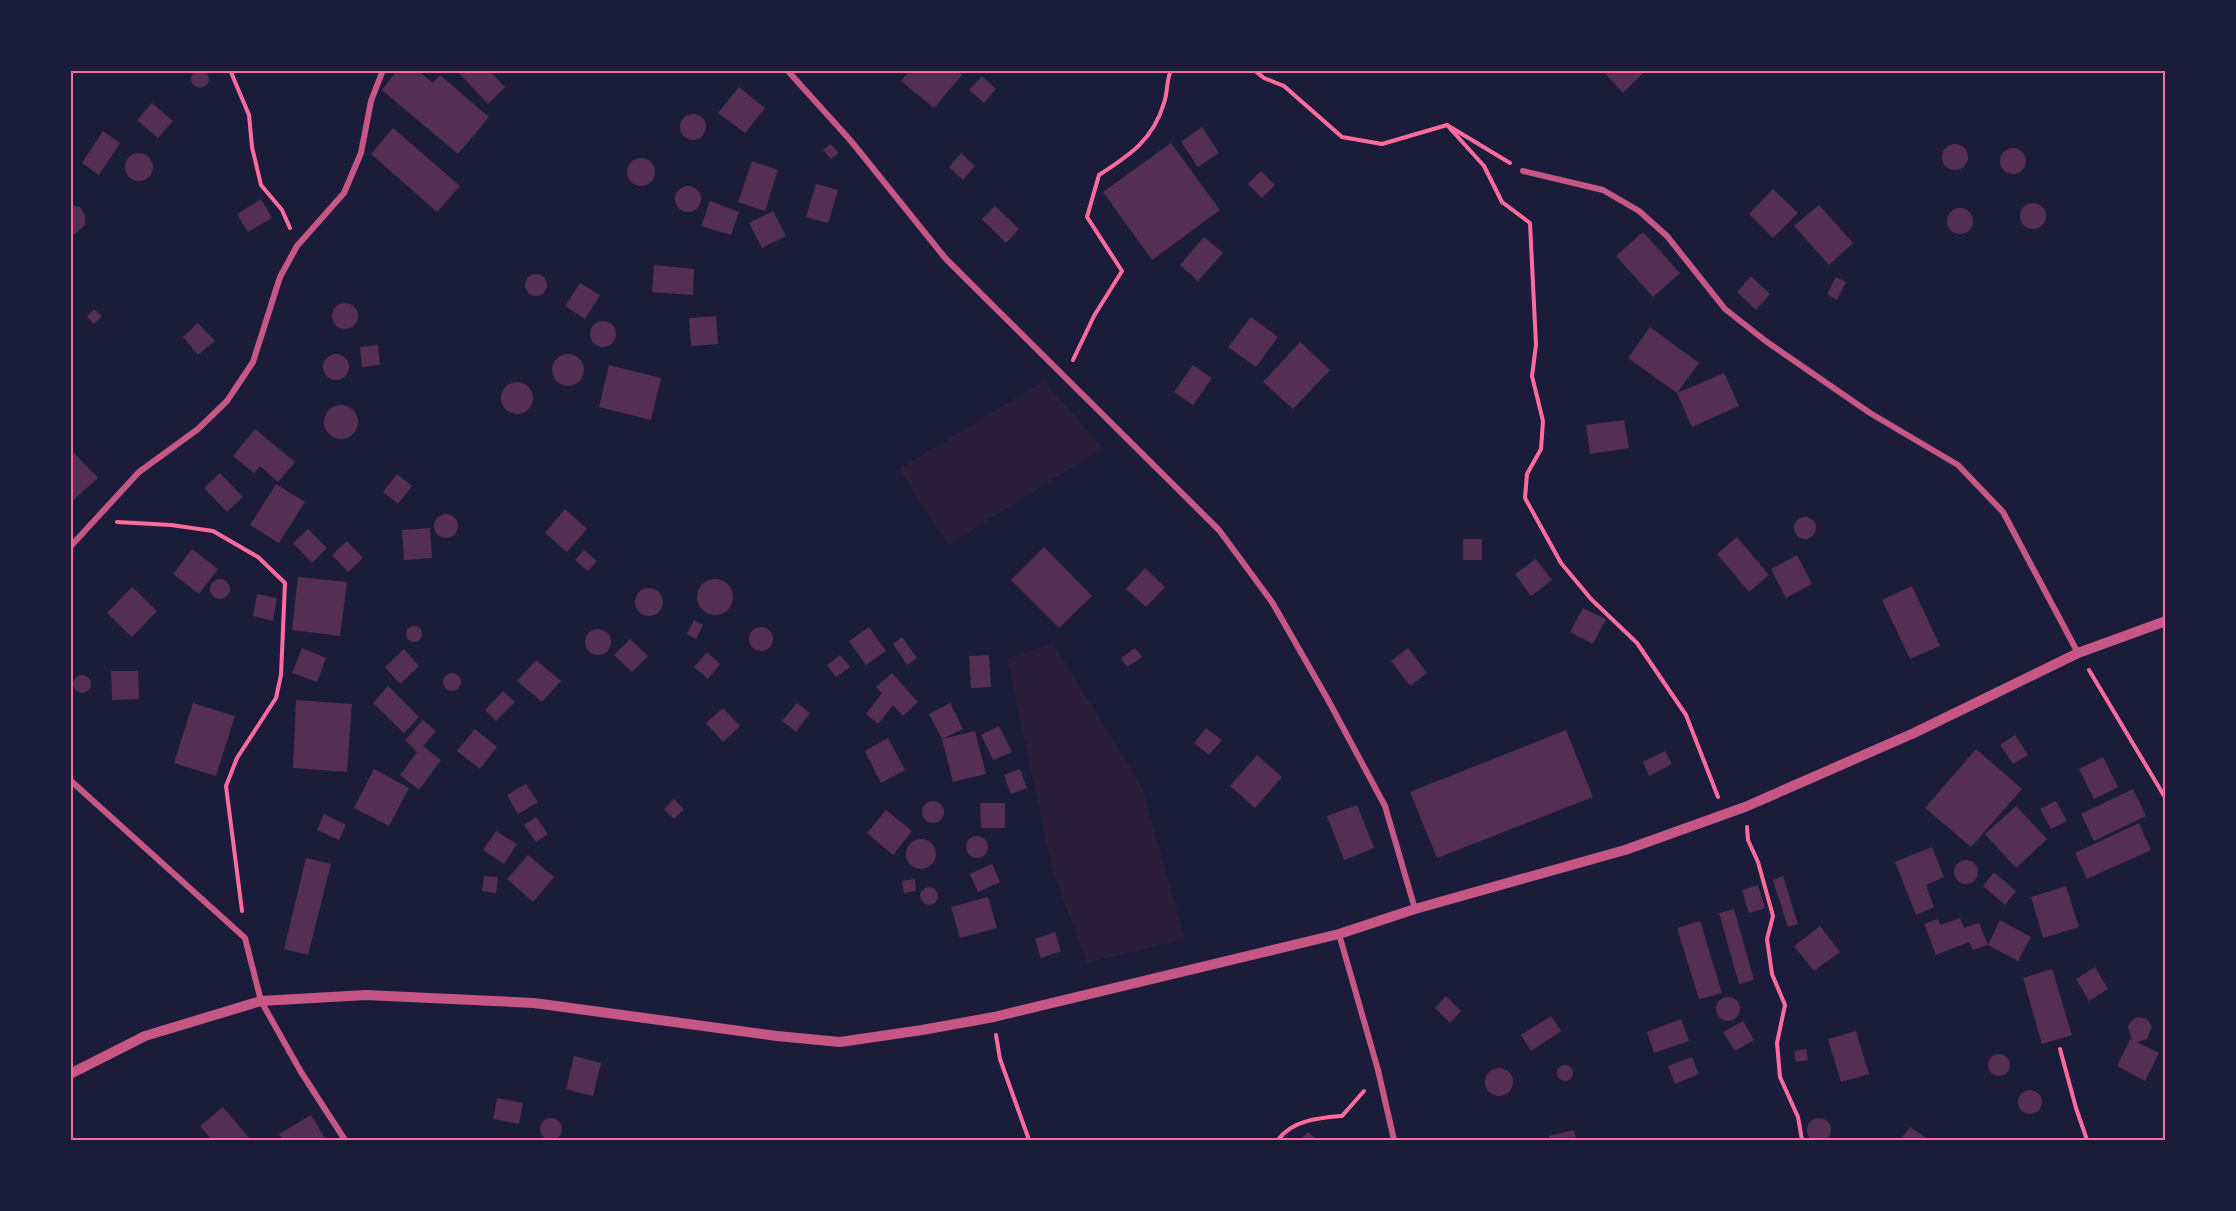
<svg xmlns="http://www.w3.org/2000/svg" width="2236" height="1211" viewBox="0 0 2236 1211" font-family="Poppins,sans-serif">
<rect width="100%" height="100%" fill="#1b1b3a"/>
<!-- green -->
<g fill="#2a1e3b">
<path d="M1044,381L1103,448L948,545L899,469Z"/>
<path d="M1053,643L1142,787L1185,939L1087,963L1052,869L1007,658Z"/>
</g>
<!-- building -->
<g fill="#542f53">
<path d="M397,70H417L433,83L440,75L489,117L458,154L382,90Z"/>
<path d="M456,70H489L505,87L488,104Z"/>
<path d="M910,70H957L962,75L934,108L901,81Z"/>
<path d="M1602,70H1646L1623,93Z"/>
<circle cx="200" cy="79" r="9"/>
<path d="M982,76L996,89L984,103L969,90Z"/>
<path d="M739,87L765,108L745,133L718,113Z"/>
<path d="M152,103L173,121L158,138L137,120Z"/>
<circle cx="693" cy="127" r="13"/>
<path d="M1202,127L1219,153L1198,167L1181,142Z"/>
<path d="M393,128L460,186L437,212L371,154Z"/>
<path d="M103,131L120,143L99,175L82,163Z"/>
<path d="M1171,143L1220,210L1152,260L1103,192Z"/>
<circle cx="1955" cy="157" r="13"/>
<path d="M830,144L839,153L831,159L823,150Z"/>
<circle cx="2013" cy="161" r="13"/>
<circle cx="139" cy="167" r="14"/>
<path d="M961,153L975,166L963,180L949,167Z"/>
<circle cx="641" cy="172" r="14"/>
<path d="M752,161L778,170L765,211L738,202Z"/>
<path d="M1261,171L1275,185L1262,198L1248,184Z"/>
<path d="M816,184L838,190L828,223L806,217Z"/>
<circle cx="688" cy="199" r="13"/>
<path d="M1773,189L1798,213L1773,238L1749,214Z"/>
<path d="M261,199L272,218L248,232L237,214Z"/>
<path d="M710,201L739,212L731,235L701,226Z"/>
<circle cx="2033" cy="216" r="13"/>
<path d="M70,205L80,207L85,215V225L75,234L70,235Z"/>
<path d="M1819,205L1853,243L1829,265L1794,226Z"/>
<path d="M995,206L1019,229L1006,243L982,219Z"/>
<circle cx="1960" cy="221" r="13"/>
<path d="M773,211L786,236L762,248L749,223Z"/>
<path d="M1643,232L1680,273L1653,297L1616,256Z"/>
<path d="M1204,237L1223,253L1198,281L1180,265Z"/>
<path d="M654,265L694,269L693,295L652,292Z"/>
<circle cx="536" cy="285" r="11"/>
<path d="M1751,276L1770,294L1756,310L1737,292Z"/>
<path d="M1836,277L1846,282L1837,300L1827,294Z"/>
<path d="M580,283L600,295L585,319L565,306Z"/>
<circle cx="345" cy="316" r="13"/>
<path d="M94,309L102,316L94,324L87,317Z"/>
<path d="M716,316L718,344L691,346L689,318Z"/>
<path d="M1251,317L1278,337L1256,367L1228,347Z"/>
<circle cx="603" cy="334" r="13"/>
<path d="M198,323L215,341L198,355L183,337Z"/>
<path d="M1650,327L1699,363L1677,393L1628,358Z"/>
<path d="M1300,342L1330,370L1293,409L1263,382Z"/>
<path d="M378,345L380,365L362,367L360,347Z"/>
<circle cx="568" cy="370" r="16"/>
<circle cx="336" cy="367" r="13"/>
<path d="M609,365L661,378L651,420L599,407Z"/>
<path d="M1193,365L1212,378L1193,405L1174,392Z"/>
<path d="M1724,373L1739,406L1692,427L1677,393Z"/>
<circle cx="517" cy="398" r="16"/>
<circle cx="341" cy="422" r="17"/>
<path d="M1624,420L1629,448L1590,454L1586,425Z"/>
<path d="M255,429L295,462L278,482L260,466L254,473L233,456Z"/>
<path d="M70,449L98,478L70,503Z"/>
<path d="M220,473L243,497L227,512L204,488Z"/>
<path d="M397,474L412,486L398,504L383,492Z"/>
<path d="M276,484L305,502L279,543L250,525Z"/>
<path d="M565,509L587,529L567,552L545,533Z"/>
<circle cx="446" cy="526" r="12"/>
<circle cx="1805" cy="528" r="11"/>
<path d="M430,528L432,558L404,560L402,530Z"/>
<path d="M308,529L327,548L312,563L293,543Z"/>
<path d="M1737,537L1769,575L1749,592L1717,554Z"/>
<rect x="1463" y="539" width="19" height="21"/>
<path d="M347,541L363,558L348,572L332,555Z"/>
<path d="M1044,547L1092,596L1059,628L1011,580Z"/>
<path d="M192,549L218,569L199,594L173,574Z"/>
<path d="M584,550L597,561L588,571L575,560Z"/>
<path d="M1797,555L1812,584L1786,598L1771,569Z"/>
<path d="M1536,559L1552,580L1531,596L1515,574Z"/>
<path d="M1145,568L1165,587L1146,607L1126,589Z"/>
<path d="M298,577L347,582L340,636L292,630Z"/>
<circle cx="715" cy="597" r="18"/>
<circle cx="220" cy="589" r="10"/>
<path d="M1912,586L1940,646L1910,659L1882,600Z"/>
<path d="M132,587L157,611L132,637L107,613Z"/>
<circle cx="649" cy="602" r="14"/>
<path d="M257,594L277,598L273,621L253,616Z"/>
<path d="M1583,608L1606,619L1593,644L1570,632Z"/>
<path d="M694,620L703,625L696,639L687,634Z"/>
<circle cx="414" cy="634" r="8"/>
<path d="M869,627L886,651L866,665L849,641Z"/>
<circle cx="761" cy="639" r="12"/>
<circle cx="598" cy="642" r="13"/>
<path d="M902,637L917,658L907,665L893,644Z"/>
<path d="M630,639L648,656L632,672L614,655Z"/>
<path d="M302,648L326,658L317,682L292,673Z"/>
<path d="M1135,648L1142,657L1127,667L1121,658Z"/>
<path d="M1408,648L1427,673L1410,686L1391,661Z"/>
<path d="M404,649L419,666L400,684L385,667Z"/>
<path d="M707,652L720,664L708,679L694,667Z"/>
<path d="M840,655L850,667L836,677L827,665Z"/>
<path d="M989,655L991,687L971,688L969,656Z"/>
<path d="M536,660L561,681L542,702L517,681Z"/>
<path d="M111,671H138L139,699L112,700Z"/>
<circle cx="452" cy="682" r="9"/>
<path d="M892,673L918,702L903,716L893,705L878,724L866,714L882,693L876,687Z"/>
<circle cx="82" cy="684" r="9"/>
<path d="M388,686L419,717L404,733L373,703Z"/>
<path d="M503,691L515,702L496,721L485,710Z"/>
<path d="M296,700L352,704L347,772L293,768Z"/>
<path d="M193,703L235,716L216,776L174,763Z"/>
<path d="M797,703L810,713L796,732L782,721Z"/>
<path d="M950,703L963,729L942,739L975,731L986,774L953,782L942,739L929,714Z"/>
<path d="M723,708L740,726L723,742L706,723Z"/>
<path d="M423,720L436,731L423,746L441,760L419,790L400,775L417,752L405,740Z"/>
<path d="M999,726L1012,752L993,760L981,735Z"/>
<path d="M1206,728L1222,740L1209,755L1194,743Z"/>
<path d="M475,729L497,747L480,769L457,751Z"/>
<path d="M1566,730L1593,797L1437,858L1410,792Z"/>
<path d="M2015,735L2028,755L2013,764L2000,745Z"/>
<path d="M888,738L905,770L881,783L865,751Z"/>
<path d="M1976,749L2022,789L1971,847L1925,808Z"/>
<path d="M1665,751L1672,764L1649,776L1643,762Z"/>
<path d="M1257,755L1282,777L1255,808L1230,786Z"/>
<path d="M2103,757L2118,787L2094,799L2079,769Z"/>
<path d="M374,769L409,788L389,826L354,808Z"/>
<path d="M1020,769L1027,788L1011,794L1004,775Z"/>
<path d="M526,784L538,802L518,814L507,795Z"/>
<path d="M2133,789L2146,816L2094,841L2081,814Z"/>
<path d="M674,799L684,809L674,819L664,809Z"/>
<circle cx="933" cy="812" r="11"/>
<path d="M2056,801L2067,821L2051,829L2040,809Z"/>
<path d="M980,803H1005V828H981Z"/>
<path d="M1357,805L1374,848L1344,860L1327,816Z"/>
<path d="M2016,806L2047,839L2016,868L1985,834Z"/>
<path d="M886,810L912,831L893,855L867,833Z"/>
<path d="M324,814L346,825L339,840L317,830Z"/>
<path d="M536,817L548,834L536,842L524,825Z"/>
<path d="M2139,823L2151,850L2087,879L2075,853Z"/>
<path d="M496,831L517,844L504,864L483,850Z"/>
<circle cx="977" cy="847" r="11"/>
<circle cx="921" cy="854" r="15"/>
<path d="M1932,847L1944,877L1926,885L1934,907L1916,915L1895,862Z"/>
<path d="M528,855L554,877L533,902L507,879Z"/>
<path d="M306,858L331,864L308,955L284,949Z"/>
<circle cx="1966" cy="872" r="12"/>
<path d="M992,864L1000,882L978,892L970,874Z"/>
<path d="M1994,872L2016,891L2005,905L1983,886Z"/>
<path d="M484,876L498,877L496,893L482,891Z"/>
<path d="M1783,876L1798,924L1788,927L1773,880Z"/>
<path d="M915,879L916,891L904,893L902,881Z"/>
<path d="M1758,885L1765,908L1749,913L1742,890Z"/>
<path d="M2066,886L2079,927L2043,938L2031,897Z"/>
<circle cx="929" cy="896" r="9"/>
<path d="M988,897L997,928L960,938L951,907Z"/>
<path d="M1734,909L1754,980L1739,984L1719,913Z"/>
<path d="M1960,918L1964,928L1979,923L1988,945L1973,950L1969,942L1936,955L1924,924L1938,919L1940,925Z"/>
<path d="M2000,920L2031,937L2018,961L1988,945Z"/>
<path d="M1700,921L1722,993L1699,999L1677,928Z"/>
<path d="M1820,926L1840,952L1814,971L1794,946Z"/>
<path d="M1055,932L1061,951L1041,958L1035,939Z"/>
<path d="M2095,967L2108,989L2089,1001L2076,979Z"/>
<path d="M2052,969L2072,1035L2042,1044L2023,978Z"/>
<path d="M1446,996L1461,1011L1450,1023L1435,1008Z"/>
<circle cx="1728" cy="1009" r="12"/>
<path d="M1551,1016L1561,1031L1531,1051L1521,1035Z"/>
<path d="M2138,1017L2147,1019L2152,1027L2147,1039L2137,1042L2159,1053L2145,1081L2117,1066L2131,1038L2135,1040L2131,1037L2128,1027L2130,1022Z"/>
<path d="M1681,1019L1689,1041L1654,1053L1647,1032Z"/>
<path d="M1743,1021L1754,1040L1735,1051L1723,1032Z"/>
<path d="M1856,1031L1869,1074L1841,1082L1828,1039Z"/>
<path d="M1806,1049L1808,1060L1796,1062L1794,1051Z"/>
<circle cx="1999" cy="1065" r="11"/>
<path d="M574,1056L601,1063L593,1096L566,1089Z"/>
<path d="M1692,1057L1699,1074L1675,1084L1668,1066Z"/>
<circle cx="1565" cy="1073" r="8"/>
<circle cx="1499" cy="1082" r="14"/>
<circle cx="2030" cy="1102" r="12"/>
<path d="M497,1098L523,1103L519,1124L493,1119Z"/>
<path d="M223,1107L249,1138L246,1140H212L200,1126Z"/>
<path d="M311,1115L326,1140H283L279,1134Z"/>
<circle cx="551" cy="1129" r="11"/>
<circle cx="1819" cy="1130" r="12"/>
<path d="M1910,1127L1929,1140H1900Z"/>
<path d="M1574,1130L1576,1140H1550L1549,1136Z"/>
<path d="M1308,1132L1317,1140H1300Z"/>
</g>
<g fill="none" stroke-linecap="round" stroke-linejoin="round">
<!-- path -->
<g stroke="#ff6b9d" stroke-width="4">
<path d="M230,70L249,115L252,147L261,185L282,210L290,228"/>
<path d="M1254,70L1264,78L1284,86L1342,137L1382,144L1447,125L1510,163"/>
<path d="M1447,125L1484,166L1502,202L1530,223L1536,345L1532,376L1543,421L1541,449L1527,474L1525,498L1561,563L1591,599L1637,643L1686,715L1718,797"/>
<path d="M1073,360L1094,316L1122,271L1087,217L1099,175C1130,155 1153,140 1164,103C1168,92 1166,81 1171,70"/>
<path d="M117,522L171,525L213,531L258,557L285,583L281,675L276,698L237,758L226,786L242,911"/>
<path d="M2089,670L2166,799"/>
<path d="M1747,827L1748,840L1758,862L1773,916L1767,939L1772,974L1785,1005L1777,1043L1780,1077L1798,1117L1802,1140"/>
<path d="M996,1035L1000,1059L1029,1140"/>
<path d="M2060,1049L2076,1108L2087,1140"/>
<path d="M1278,1140C1292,1120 1319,1118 1342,1116L1364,1091"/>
</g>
<!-- minor -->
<g stroke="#c65784" stroke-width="6">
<path d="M787,70L851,141L946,259L1219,530L1272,602L1327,698L1385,806L1415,909"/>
<path d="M1523,171L1603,190L1639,211L1667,236L1725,309L1767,342L1870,413L1958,465L2003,512L2078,653"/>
<path d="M70,547L139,472L198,429L227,401L253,362L280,277L297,246L344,193L361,153L371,101L383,70"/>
<path d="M70,780L245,938L261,1001L301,1072L345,1140"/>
<path d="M1339,934L1378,1070L1394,1140"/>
</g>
<!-- tertiary -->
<path stroke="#c65784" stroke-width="10" d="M70,1074L145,1036L261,1001L366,995L534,1003L777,1036L840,1042L922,1030L994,1017L1339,934L1415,909L1625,850L1745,807L1914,733L2078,653L2166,621"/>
</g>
<!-- border -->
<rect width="2236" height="1211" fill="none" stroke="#1b1b3a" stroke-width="144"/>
<rect x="72" y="72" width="2092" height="1067" fill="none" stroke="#ff6b9d" stroke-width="2"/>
</svg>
